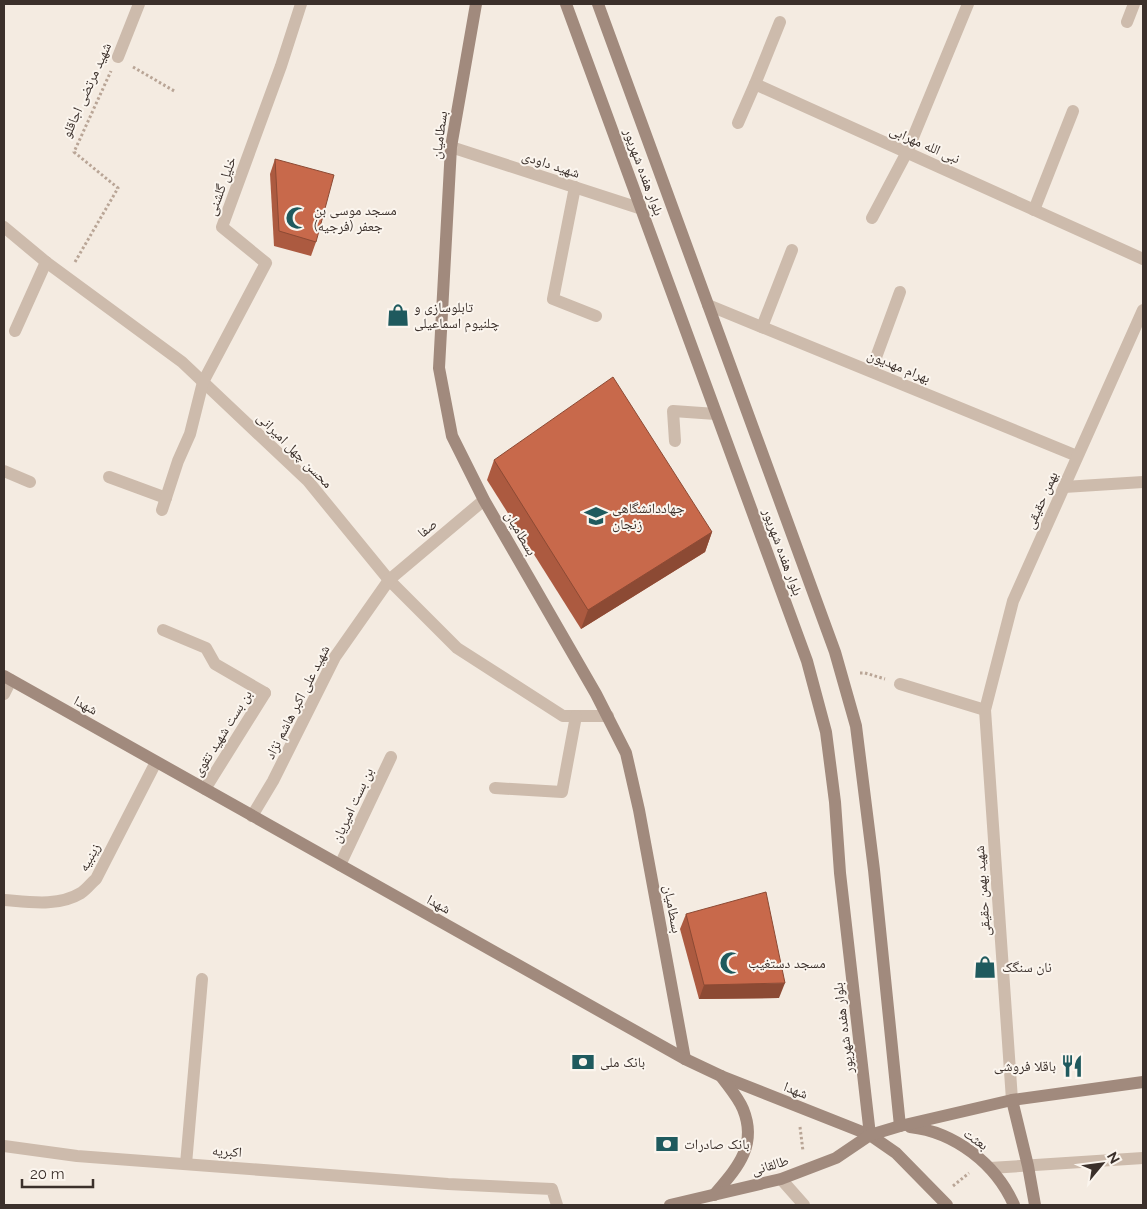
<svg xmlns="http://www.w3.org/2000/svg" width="1147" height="1209" viewBox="0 0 1147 1209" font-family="Raleway,'Noto Naskh Arabic',sans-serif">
<rect width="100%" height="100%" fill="#f4ebe1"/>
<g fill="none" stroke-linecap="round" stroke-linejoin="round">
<!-- path -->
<g stroke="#b9a596" stroke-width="3" stroke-dasharray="2.5 2.5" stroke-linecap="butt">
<path d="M133,67L176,92"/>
<path d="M75,262L118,188L74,152L111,71"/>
<path d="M860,673H865L885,679"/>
<path d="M800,1127L803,1151"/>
<path d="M953,1186L969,1173"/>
</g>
<!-- lane -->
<g stroke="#cdbbac" stroke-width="12">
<path d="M163,630L206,648L215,664L265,693"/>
<path d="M186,1164L202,979"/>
</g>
<!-- street -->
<g stroke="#cdbbac" stroke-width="12">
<path d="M780,22L755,84L1143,259"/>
<path d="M1127,22L1134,4"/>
<path d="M118,57L139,4"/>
<path d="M738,123L755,84"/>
<path d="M451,147L642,209"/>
<path d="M575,187L553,299L596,316"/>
<path d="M1034,210L1073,111"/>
<path d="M872,218L907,152L968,4"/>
<path d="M4,227L46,262L182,362L308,481L389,580L457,648L563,716H608"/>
<path d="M708,305L1077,456"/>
<path d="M762,327L792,250"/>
<path d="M15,331L46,262"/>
<path d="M871,371L900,292"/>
<path d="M675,441L673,411L716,414"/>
<path d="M4,471L30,482"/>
<path d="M109,477L166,498"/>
<path d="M1064,487L1143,482"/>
<path d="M162,510L178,461L190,434L203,382L266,263L222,227L281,66L301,4"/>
<path d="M900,684L985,710"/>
<path d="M4,694L11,680"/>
<path d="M495,788L562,792L576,716"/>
<path d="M205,789L265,693"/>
<path d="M252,816L273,781L335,657L389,580L484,500"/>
<path d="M340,865L391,757"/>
<path d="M4,900C29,902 58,907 81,893C87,889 91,883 96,879L156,762"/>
<path d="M1012,1100L985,710L1013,601L1143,310"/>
<path d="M4,1146L77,1156L448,1184L552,1189L557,1205"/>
<path d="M990,1168L1143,1158"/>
<path d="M781,1179L804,1205"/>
</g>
<!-- secondary -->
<g stroke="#a18a7d" stroke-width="12">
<path d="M476,4L451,147L439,368L452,436L484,500L596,694L626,753L639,810L685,1059"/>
<path d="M566,4L807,661L826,732L835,802L840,873L870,1135"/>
<path d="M598,4L835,652L856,726L874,870L900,1126"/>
<path d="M4,676L685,1059L721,1076L870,1135L896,1153L947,1205"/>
<path d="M1012,1100L1028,1166L1035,1205"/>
<path d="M910,1127C955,1132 996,1164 1014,1205"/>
<path d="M714,1195C737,1168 758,1146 743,1109C738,1097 728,1086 721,1076"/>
<path d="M670,1205L781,1179L836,1158L870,1135L900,1126L1012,1100L1143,1082"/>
</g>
</g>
<!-- wall -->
<g fill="#ac5a40">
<path d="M275,159L316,242L311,256L274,246L270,174Z"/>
<path d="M494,460L712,532L705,552L581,629L487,480Z"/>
<path d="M686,914L779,998L699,999L680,929Z"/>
</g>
<!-- shaded-wall -->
<g fill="#8c4a34">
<path d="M712,532L705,552L581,629L588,610Z"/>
<path d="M785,983L779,998L699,999L704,985Z"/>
</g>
<!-- building -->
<g fill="#c8694b" stroke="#8c4a34">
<path d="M275,159L334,175L316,242L279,231Z"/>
<path d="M613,377L712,532L588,610L494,460Z"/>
<path d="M766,892L785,983L704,985L686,914Z"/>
</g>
<!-- icons -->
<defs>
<symbol id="mosque-bare" viewBox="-9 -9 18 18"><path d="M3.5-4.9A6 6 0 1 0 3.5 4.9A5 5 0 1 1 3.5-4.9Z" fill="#1f5a5e" stroke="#fbf5ee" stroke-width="2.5" paint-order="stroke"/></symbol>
<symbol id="shop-bare" viewBox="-9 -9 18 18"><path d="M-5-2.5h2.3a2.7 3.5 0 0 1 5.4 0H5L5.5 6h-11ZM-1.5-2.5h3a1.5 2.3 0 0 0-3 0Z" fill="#1f5a5e" stroke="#fbf5ee" stroke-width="2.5" paint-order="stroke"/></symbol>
<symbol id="university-bare" viewBox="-9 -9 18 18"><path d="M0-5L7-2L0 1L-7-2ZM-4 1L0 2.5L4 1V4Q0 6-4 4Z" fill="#1f5a5e" stroke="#fbf5ee" stroke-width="2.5" paint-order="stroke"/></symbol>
<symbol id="bank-bare" viewBox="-9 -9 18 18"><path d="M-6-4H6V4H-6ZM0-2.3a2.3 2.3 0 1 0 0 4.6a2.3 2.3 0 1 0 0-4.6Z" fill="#1f5a5e" stroke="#fbf5ee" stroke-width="2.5" paint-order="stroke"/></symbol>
<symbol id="restaurant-bare" viewBox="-9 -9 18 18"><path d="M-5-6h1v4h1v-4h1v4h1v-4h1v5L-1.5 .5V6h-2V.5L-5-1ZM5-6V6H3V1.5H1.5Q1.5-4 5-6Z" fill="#1f5a5e" stroke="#fbf5ee" stroke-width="2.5" paint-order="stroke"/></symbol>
</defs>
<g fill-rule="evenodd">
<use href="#mosque-bare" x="281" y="202" width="32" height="32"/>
<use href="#shop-bare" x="382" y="299" width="32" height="32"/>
<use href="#university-bare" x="580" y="500" width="32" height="32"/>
<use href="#mosque-bare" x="715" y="947" width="32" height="32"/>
<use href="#shop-bare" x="969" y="951" width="32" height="32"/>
<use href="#bank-bare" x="567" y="1046" width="32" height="32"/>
<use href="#restaurant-bare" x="1056" y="1050" width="32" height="32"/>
<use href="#bank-bare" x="651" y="1128" width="32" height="32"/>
</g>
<g text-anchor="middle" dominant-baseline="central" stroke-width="4" stroke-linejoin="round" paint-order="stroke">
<!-- street labels -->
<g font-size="14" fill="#3b302b" stroke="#fbf5ee">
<text transform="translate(86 90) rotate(-66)">شهید مرتضی اجاقلو</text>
<text transform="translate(439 135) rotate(-82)">بسطامیان</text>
<text transform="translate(925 144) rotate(24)">نبی الله مهرابی</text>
<text transform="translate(551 164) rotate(18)">شهید داودی</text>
<text transform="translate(644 172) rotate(70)">بلوار هفده شهریور</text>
<text transform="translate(221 186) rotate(-70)">خلیل گلشنی</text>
<text transform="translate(899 366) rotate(22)">بهرام مهدیون</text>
<text transform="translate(295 450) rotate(45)">محسن چهل امیرانی</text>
<text transform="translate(1041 500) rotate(-66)">بهمن حقیقی</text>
<text transform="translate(427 528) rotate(-40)">صفا</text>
<text transform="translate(521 533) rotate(60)">بسطامیان</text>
<text transform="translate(783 552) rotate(70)">بلوار هفده شهریور</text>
<text transform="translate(297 702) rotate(-63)">شهید علی اکبر هاشم نژاد</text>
<text transform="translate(86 705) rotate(29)">شهدا</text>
<text transform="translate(222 733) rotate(-58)">بن بست شهید تقوی</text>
<text transform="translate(352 805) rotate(-65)">بن بست امیریان</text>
<text transform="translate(89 857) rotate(-61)">زینبیه</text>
<text transform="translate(982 891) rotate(-94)">شهید بهمن حقیقی</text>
<text transform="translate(439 904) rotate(29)">شهدا</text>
<text transform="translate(673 909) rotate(80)">بسطامیان</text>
<text transform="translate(843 1028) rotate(-97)">بلوار هفده شهریور</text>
<text transform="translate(796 1090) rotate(21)">شهدا</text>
<text transform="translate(976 1139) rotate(35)">بعثت</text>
<text transform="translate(227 1151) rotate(4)">اکبریه</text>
<text transform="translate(770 1165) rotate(-16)">طالقانی</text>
</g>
<!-- poi labels -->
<g font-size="14" fill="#3b302b" stroke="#fbf5ee" text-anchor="start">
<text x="314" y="210">مسجد موسی بن<tspan x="314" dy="16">جعفر (فرجیه)</tspan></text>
<text x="414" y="307">تابلوسازی و<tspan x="414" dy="16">چلنیوم اسماعیلی</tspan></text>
<text x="612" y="508">جهاددانشگاهی<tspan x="612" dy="16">زنجان</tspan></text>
<text x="748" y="963">مسجد دستغیب</text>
<text x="1002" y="967">نان سنگک</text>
<text x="600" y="1062">بانک ملی</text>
<text x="1056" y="1066" text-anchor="end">باقلا فروشی</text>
<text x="684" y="1144">بانک صادرات</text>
</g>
</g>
<!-- border -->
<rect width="1147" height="1209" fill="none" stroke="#3b302b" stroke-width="10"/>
<!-- north arrow -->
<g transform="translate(1102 1164) rotate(61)" stroke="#fbf5ee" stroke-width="4" paint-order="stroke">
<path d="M0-4L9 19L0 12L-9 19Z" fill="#3b302b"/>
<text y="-8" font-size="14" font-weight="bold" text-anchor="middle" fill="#3b302b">N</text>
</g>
<!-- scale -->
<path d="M22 1179v8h71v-8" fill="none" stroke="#3b302b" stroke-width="2.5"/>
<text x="30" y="1179" font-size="15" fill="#3b302b" stroke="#fbf5ee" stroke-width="4" paint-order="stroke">20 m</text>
</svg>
